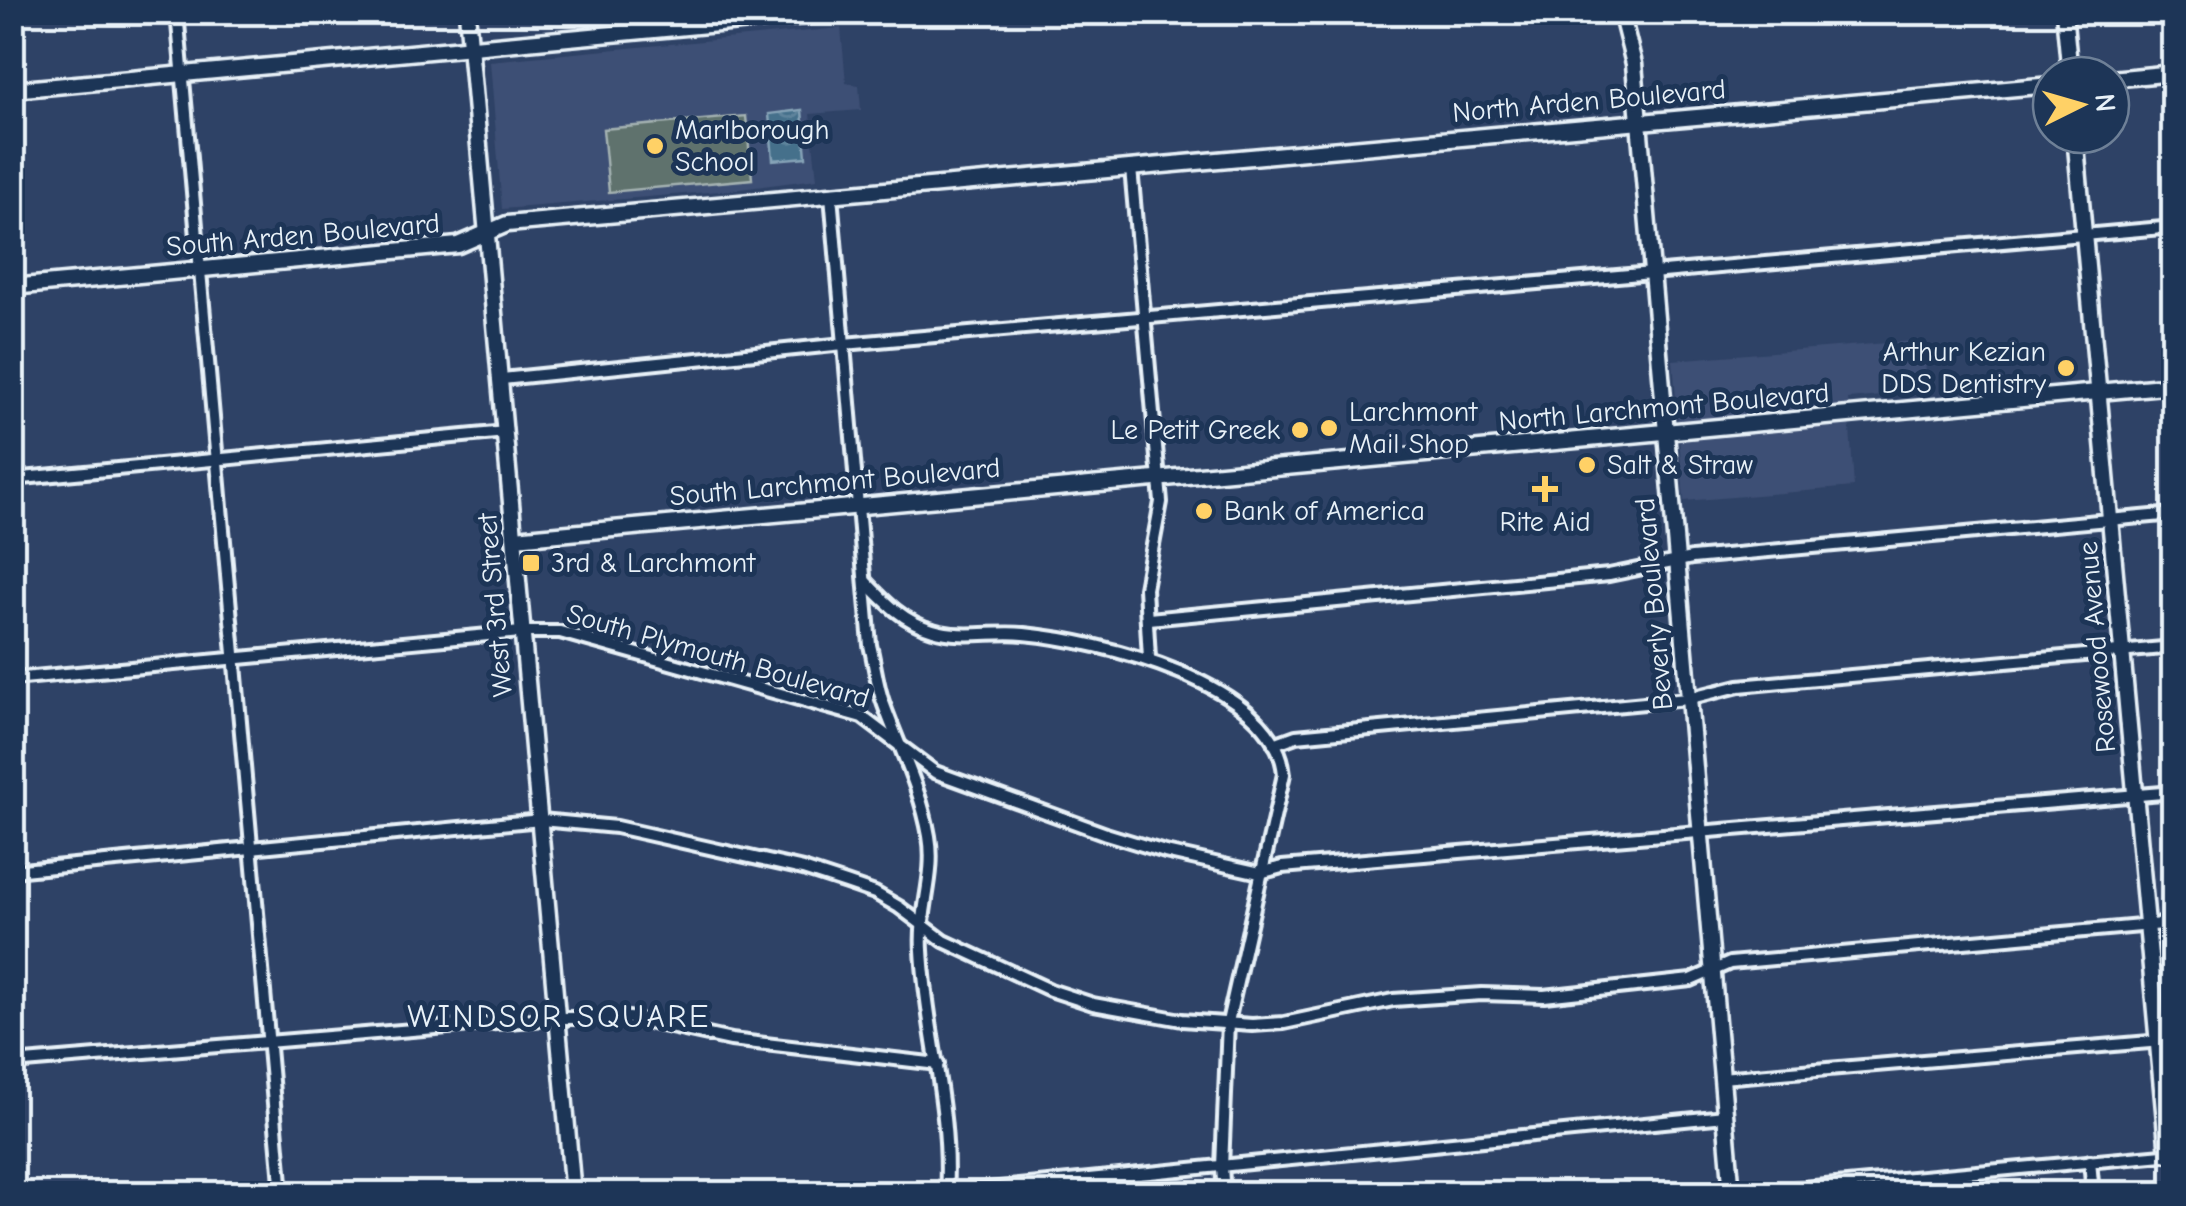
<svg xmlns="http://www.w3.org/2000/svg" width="2186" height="1206" viewBox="0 0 2186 1206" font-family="'Comic Neue',sans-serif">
<defs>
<pattern id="water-waves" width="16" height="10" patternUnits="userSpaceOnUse" patternTransform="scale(2.5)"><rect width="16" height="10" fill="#446f8b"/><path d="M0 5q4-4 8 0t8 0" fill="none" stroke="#5f849c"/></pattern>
</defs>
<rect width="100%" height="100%" fill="#2e4266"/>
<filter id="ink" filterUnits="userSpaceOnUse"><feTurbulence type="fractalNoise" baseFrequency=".01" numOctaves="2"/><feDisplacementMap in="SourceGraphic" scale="20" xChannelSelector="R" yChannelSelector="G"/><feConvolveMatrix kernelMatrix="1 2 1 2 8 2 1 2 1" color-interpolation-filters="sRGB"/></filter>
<g filter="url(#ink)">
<!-- built -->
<g fill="#3e4f74">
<path d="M841,28L846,83L859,85L861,110L810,114L817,179L732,190L502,209L490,61Z"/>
<path d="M1924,340L1927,392L1848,399L1854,487L1684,501L1673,360Z"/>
</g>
<!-- grass -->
<path fill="#5f726d" stroke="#a4b2b2" stroke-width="2.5" d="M746,116L752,179L609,192L603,129Z"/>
<!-- water -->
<path fill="url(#water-waves)" stroke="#86a3b7" stroke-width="2.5" d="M802,110L806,157L773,160L769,114Z"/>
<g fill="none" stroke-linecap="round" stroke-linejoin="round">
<defs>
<g id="street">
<path d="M177,12L282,1194"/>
<path d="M1131,168L1161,502L1145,588L1149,658"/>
<path d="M831,195L870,645C875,665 877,687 884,705C900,749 921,790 929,836C936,875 919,911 922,950C926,1032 952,1111 946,1194"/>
<path d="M502,379L844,344L2174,227"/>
<path d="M12,479L506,432"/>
<path d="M865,581C885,602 904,622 933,630C962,639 994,631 1024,634C1099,641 1276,682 1284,774L1228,1022L1222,1167L1224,1194"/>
<path d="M1149,619L1609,575L1692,558L2174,514"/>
<path d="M12,679L521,632H560L862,717L935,772L1106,834L1165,852L1260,873L1282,867L2174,792"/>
<path d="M1274,744L1296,736L1687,699L1739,686L2174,647"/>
<path d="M12,871L541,820L616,827L803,869L846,883L875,893L899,907L944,941L1050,990L1093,1004L1182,1020L1252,1025L1284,1023L1393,1000L1482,994L1544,996L1691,980L1730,963L2174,923"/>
<path d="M12,1063L557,1018H629L731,1040L938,1064"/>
<path d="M1721,1078L2174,1040"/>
<path d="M2090,1161L2093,1194"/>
<path d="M938,1194L1725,1116"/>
<path d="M1738,1194L2174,1154"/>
</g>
<g id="secondary">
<path d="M467,12L573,1194"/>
<path d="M1621,12L1634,64L1732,1194"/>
<path d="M2064,12L2070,75"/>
<path d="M2111,79L2174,73"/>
<path d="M12,90L848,12"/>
<path d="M2075,135L2168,1154"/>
<path d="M12,287L458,245L507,224L2051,85"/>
<path d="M515,538L2174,385"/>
</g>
</defs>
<!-- street casing -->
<use href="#street" stroke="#e8f1f8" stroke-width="18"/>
<!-- secondary casing -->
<use href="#secondary" stroke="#e8f1f8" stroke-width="21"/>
<!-- street -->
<use href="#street" stroke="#1d3557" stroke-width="10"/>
<!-- secondary -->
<use href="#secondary" stroke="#1d3557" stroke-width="14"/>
</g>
</g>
<!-- markers -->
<g fill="#ffd166" stroke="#1d3557" stroke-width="4">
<circle cx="655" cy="146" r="10"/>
<circle cx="2066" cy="368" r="10"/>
<circle cx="1329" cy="428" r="10"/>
<circle cx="1300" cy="430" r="10"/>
<circle cx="1587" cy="465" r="10"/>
<path d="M1540 474h10v10h10v10h-10v10h-10v-10h-10v-10h10z"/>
<circle cx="1204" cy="511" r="10"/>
<rect x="521" y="553" width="20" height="20" rx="5"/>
</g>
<g text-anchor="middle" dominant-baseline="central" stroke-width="10" stroke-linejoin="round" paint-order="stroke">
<!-- street labels -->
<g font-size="28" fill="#e8f1f8" stroke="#1d3557">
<text transform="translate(1589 101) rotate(-5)">North Arden Boulevard</text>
<text transform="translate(303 235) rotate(-5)">South Arden Boulevard</text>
<text transform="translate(1664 407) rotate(-5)">North Larchmont Boulevard</text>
<text transform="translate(835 482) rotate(-5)">South Larchmont Boulevard</text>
<text transform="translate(1654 604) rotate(-95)">Beverly Boulevard</text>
<text transform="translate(495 605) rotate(-95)">West 3rd Street</text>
<text transform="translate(2097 647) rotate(-95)">Rosewood Avenue</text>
<text transform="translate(718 656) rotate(16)">South Plymouth Boulevard</text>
</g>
<!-- poi labels -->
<g font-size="28" fill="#e8f1f8" stroke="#1d3557" text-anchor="start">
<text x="675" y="130">Marlborough<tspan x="675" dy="32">School</tspan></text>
<text x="2046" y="352" text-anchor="end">Arthur Kezian<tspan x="2046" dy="32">DDS Dentistry</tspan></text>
<text x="1349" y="412">Larchmont<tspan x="1349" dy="32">Mail Shop</tspan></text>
<text x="1280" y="430" text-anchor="end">Le Petit Greek</text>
<text x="1607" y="465">Salt &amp; Straw</text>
<text x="1224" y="511">Bank of America</text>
<text x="1545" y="522" text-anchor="middle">Rite Aid</text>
<text x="551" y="563">3rd &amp; Larchmont</text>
</g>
<!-- quarter labels -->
<g font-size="32" letter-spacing="2.5" fill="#e8f1f8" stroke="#1d3557">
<text x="559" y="1016">WINDSOR SQUARE</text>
</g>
</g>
<!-- margin -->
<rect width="2186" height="1206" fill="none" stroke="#1d3557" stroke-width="50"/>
<rect x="25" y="25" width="2136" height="1156" fill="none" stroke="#e8f1f8" stroke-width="4" filter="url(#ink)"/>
<!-- north arrow -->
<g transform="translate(2081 105) rotate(85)"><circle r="48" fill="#1d3557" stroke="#6e8097" stroke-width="2.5"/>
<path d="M0-8L18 38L0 25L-18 38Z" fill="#ffd166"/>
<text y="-15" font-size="28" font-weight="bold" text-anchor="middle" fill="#e8f1f8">N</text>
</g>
</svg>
